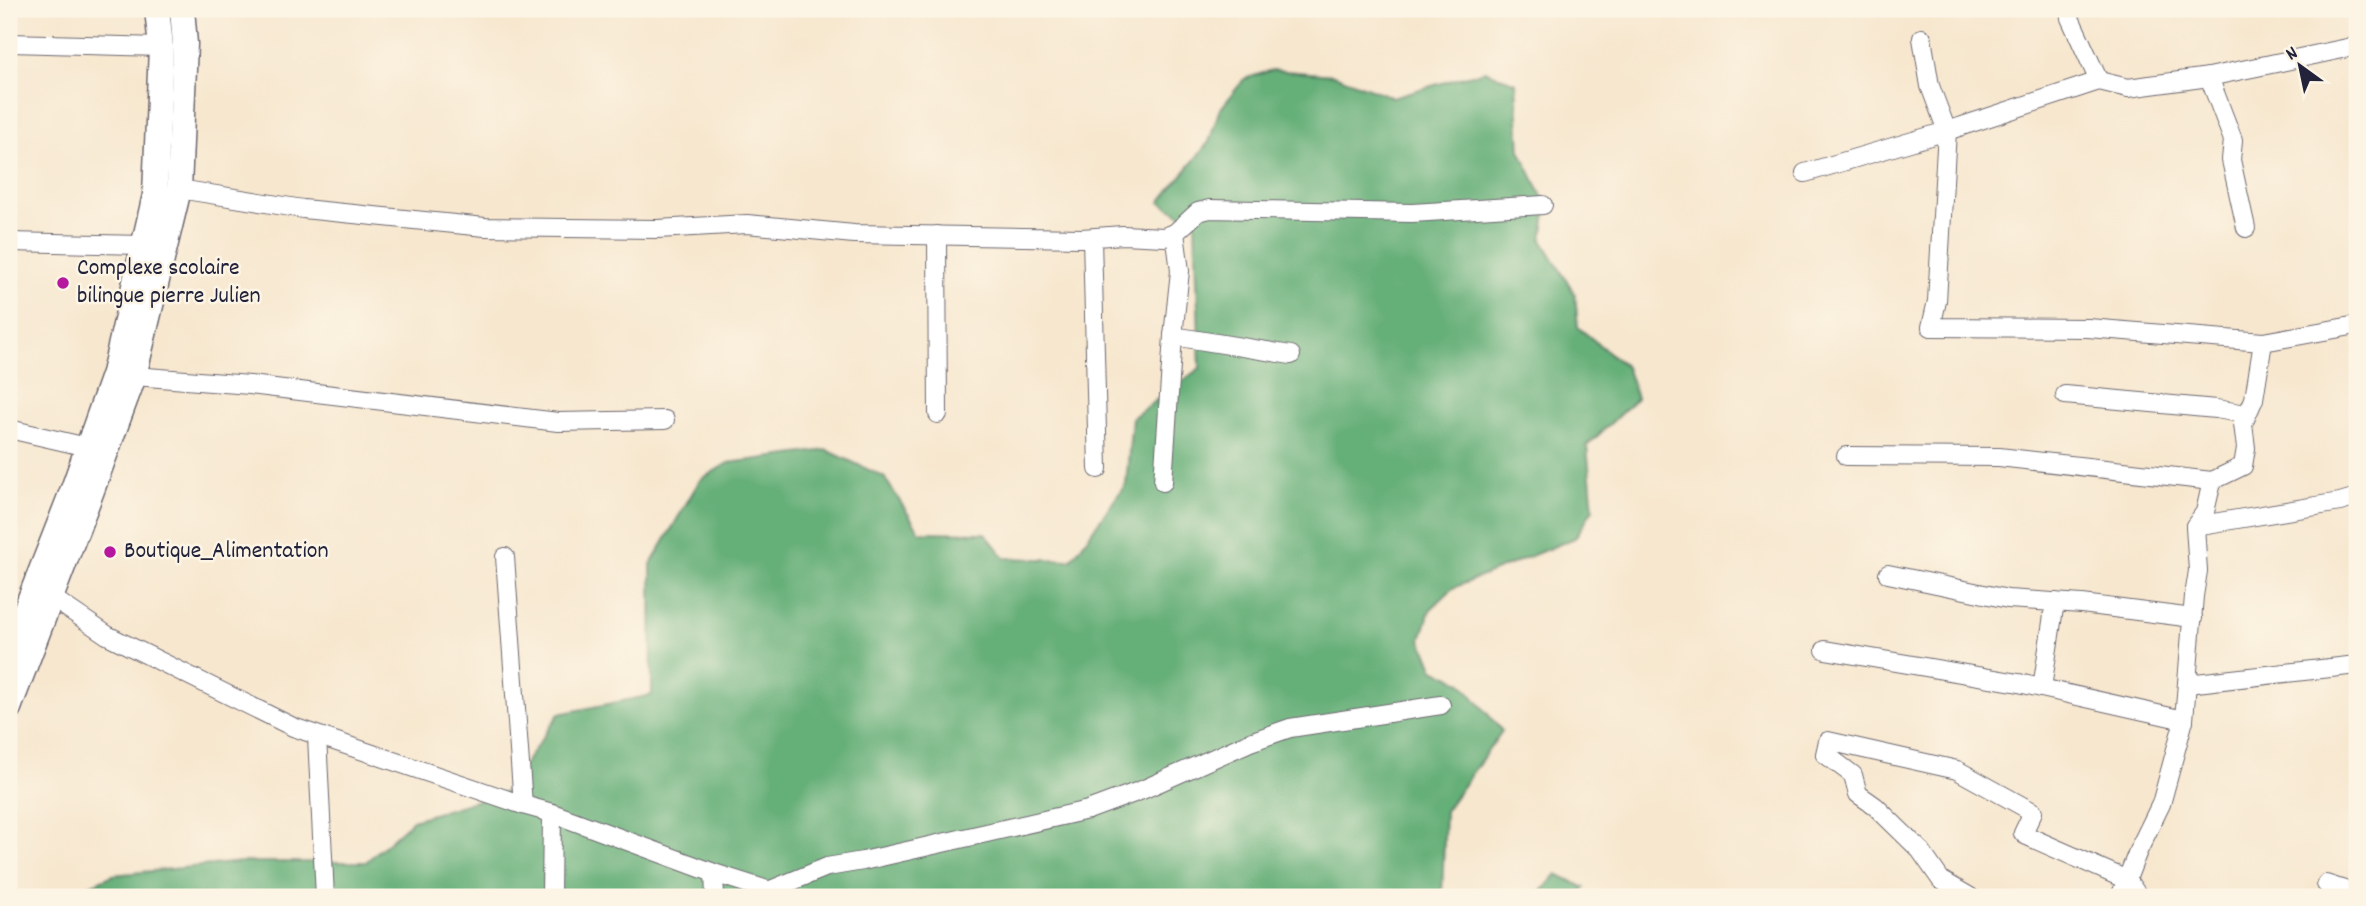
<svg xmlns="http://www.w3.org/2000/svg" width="2366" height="906" viewBox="0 0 2366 906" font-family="Dekko,sans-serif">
<rect width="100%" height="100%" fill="#fcf5e5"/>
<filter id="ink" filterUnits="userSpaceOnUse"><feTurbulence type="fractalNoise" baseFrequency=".0143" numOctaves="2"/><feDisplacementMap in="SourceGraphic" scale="14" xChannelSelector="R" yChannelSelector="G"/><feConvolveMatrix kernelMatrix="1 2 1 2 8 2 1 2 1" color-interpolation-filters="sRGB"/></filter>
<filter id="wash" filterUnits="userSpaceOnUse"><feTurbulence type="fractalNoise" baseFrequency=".00686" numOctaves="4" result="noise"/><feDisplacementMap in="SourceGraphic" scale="28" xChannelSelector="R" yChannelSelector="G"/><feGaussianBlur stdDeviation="1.57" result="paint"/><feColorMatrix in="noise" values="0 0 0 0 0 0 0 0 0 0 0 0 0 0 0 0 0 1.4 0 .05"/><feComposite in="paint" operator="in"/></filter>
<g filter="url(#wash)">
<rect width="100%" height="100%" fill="#f7e7cf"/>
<!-- forest -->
<g fill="#65af78" stroke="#44685a" stroke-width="2">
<path d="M1272,70L1334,75L1392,97L1485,71L1516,83L1520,150L1547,207L1542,240L1575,294L1578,327L1626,367L1637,398L1587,446L1593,509L1575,538L1453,588L1430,610L1421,640L1434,669L1461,682L1502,731L1445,811L1442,897H64L113,875L241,862H366L413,820L505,792L559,714L652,695L651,564L700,480L728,463L827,450L884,477L920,532L985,533L1005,558L1071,560L1126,484L1132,418L1200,368L1195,223L1160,202L1209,142L1219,111L1244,79Z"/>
<path d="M1557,874L1585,888L1579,897H1537Z"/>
</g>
</g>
<g filter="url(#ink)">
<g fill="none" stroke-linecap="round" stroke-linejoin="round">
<defs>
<g id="minor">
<path d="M2069,9L2070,18L2099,81"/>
<path d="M1922,38L1930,86L1947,131L2099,81L2128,88L2209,77L2357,46"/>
<path d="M9,43L161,47"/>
<path d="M2209,77L2233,140L2231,160L2246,228"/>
<path d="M1805,173L1947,131L1937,301L1931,327L2088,328L2263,342L2357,325"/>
<path d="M179,189L303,209L485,227L657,229L747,224L854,234L1082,238L1123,235L1164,237L1175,233L1198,212L1210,209L1412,213L1543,205"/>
<path d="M1175,233L1180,271L1173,336L1291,355"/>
<path d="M937,235L938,414"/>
<path d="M1092,238L1098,469"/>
<path d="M9,242L143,245"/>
<path d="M134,376L250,385L558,422L665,420"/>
<path d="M2065,395L2216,409L2246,414"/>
<path d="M9,429L87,447"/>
<path d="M1846,456L1999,457L2212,481"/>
<path d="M1163,482L1173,336"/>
<path d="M2195,526L2340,502L2357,497"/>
<path d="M505,557L523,805"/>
<path d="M1888,574L2008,599L2082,604L2193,618"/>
<path d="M51,597L107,635L293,727L523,805L552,813L714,873L789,897"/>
<path d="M1825,650L2019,683L2184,720"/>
<path d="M2187,684L2357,665"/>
<path d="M2042,688L2055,602"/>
<path d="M317,736L325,897"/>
<path d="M714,873L715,897"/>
<path d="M2326,884L2357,894"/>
<path d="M768,891L827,867L863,861L1088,810L1142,790L1250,742L1290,728L1441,705"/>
<path d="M551,897L552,813"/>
<path d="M1970,897L1941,880L1920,850L1875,806L1858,794L1853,775L1825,754L1828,741L1957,770L2033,812L2023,833L2025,835L2127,880L2139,897"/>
<path d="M2120,897L2138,851L2161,804L2184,720L2194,596L2198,571L2195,526L2205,512L2212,481L2243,466L2246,448L2243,424L2254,399L2263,342"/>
</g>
<g id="secondary">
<path d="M9,652L73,489L114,373L155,195L161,47L157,9"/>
<path d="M9,708L91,493L134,376L179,189L185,44L182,9"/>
</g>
</defs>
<!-- minor casing -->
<use href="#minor" stroke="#6d676f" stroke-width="20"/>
<!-- secondary casing -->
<use href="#secondary" stroke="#6d676f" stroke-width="27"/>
<!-- minor -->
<use href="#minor" stroke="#fff" stroke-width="18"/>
<!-- secondary -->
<use href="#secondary" stroke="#fff" stroke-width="24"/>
</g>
</g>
<!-- markers -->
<g fill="#b5179e" stroke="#fcf5e5" stroke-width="2.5">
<circle cx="63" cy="283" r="7"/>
<circle cx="110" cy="552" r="7"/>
</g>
<g text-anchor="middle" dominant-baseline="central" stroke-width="5" stroke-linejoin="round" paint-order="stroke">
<!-- poi labels -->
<g font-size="24" fill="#22223b" stroke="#fcf5e5" text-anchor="start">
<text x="77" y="269">Complexe scolaire<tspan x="77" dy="28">bilingue pierre Julien</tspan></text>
<text x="124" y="552">Boutique_Alimentation</text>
</g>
</g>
<!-- margin -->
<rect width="2366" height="906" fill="none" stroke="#fcf5e5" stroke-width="35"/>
<!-- north arrow -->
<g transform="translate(2300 66) rotate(327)" stroke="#fcf5e5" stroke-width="5" paint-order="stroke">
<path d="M0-5L12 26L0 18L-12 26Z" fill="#22223b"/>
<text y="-10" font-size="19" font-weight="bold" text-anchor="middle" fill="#22223b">N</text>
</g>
</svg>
